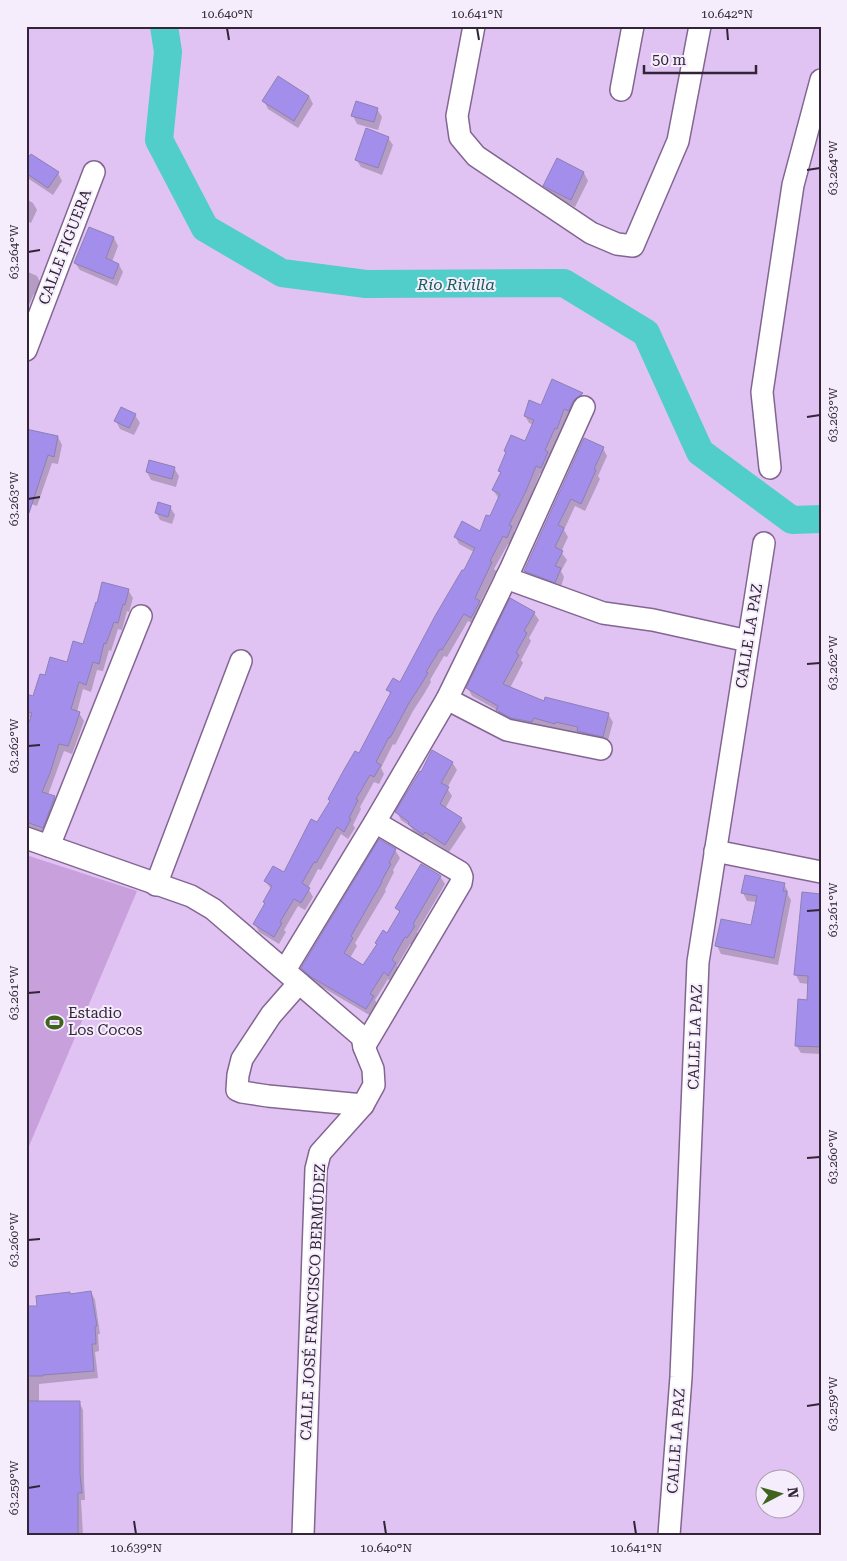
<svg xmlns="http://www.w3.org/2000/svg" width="847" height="1561" viewBox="0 0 847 1561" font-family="'Roboto Serif',serif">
<rect width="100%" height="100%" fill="#e1c3f3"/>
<!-- green -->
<path fill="#c7a0dc" d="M26,855L137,891L26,1153Z"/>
<!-- shadow -->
<g fill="#0003">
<path d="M309,96L313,104L298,128L268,109L264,101Z"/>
<path d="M377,109L382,117L378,130L357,124L353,116Z"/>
<path d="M388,138L393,145L382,175L361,167L356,159Z"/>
<path d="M558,160L584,173L588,181L575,207L549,193L545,186Z"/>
<path d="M26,162L58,173L62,181L53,195L26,177Z"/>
<path d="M26,199L33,203L37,210L31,223L26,221Z"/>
<path d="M114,238L118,246L112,262L119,265L123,272L117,286L80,270L75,263Z"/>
<path d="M26,271L37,276L41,284L36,295L34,294L26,311Z"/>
<path d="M553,381L582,394L586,401L561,436L559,435L549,457L551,461L545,475L540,473L530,499L514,531L516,535L512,545L508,544L494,569L496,571L480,603L484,609L475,625L468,621L447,657L444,656L430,680L431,682L424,694L413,711L395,745L393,744L381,768L384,774L379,784L374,782L360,807L361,809L353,825L355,828L348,839L341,834L321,870L318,869L308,888L313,897L305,910L298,906L284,930L286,932L279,944L259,932L255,924L266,905L264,902L272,890L265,881L284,874L317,824L359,754L391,695L388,690L401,684L464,572L474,552L459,544L455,536L480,533L490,518L499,499L493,490L501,474L499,471L507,454L505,451L525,443L534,425L529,423L525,416L542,407Z"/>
<path d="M135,415L140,423L134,435L120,429L116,421Z"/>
<path d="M26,430L58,437L62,445L58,464L52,463L37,506L26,502Z"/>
<path d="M603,448L607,456L598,476L600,479L585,511L575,506L564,530L568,537L561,552L567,560L561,571L564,577L560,590L530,579L525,571Z"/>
<path d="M174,468L179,476L176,487L151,480L147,472Z"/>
<path d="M170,507L175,515L172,524L160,520L156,512Z"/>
<path d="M128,590L133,598L129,612L127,611L122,630L118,629L111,651L109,650L103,671L97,670L91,692L83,689L77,712L79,713L84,721L79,735L72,754L64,751L48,795L54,797L59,805L47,835L26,828V735L31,718L26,717V695L34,698L46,677L68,664Z"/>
<path d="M534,613L539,620L529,638L531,641L521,660L523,663L510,688L544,702L608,714L613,722L607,744L580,734L560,729L559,731L538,725L536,730L502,718L497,710L472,696L468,688Z"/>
<path d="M452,762L457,770L447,788L452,796L445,809L461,819L466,827L449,852L429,839L428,842L414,832L410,826L401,820L397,812Z"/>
<path d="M395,850L400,858L393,870L394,872L385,890L386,891L355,943L357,946L350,958L364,967L388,934L400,913L397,908L440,876L445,884L417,932L418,934L412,945L410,944L397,966L400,972L393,983L388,979L375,1000L378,1005L371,1016L317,984L307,976L302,968Z"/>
<path d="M784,884L788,892V895L791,900L778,965L721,954L717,946L752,927L757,902L747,901L743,893Z"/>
<path d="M821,895V1054L801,1053L796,1045L809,1001V984L800,983L796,975Z"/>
<path d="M91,1292L95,1300L100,1334H98L99,1351L95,1352L98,1378L39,1384V1402H79L83,1410L84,1482L85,1500H81L83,1535H26V1325L71,1295Z"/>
</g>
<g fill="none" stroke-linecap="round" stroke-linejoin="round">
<!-- river -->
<path stroke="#51cdca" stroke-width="28" d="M164,26L168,52L159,140L205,228L282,273L366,284L564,283L646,333L700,452L792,520L821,519"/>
</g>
<!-- building -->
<g fill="#a48eec" stroke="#8b81b2">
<path d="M278,76L309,96L294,121L262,101Z"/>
<path d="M356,101L378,108L374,122L351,116Z"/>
<path d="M366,128L389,137L378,168L355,160Z"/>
<path d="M31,154L59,172L48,188L26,173V160Z"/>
<path d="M557,158L584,172L571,200L543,186Z"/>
<path d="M89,227L114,237L106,258L119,264L113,279L74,263Z"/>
<path d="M552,379L583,393L573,401L569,411L564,409L557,429L555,428L545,450L548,452L541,468L536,466L526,491L509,525L512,526L507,538L503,536L490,561L492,562L475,598L480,601L471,618L464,614L442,650L440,649L426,672L428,673L420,686L409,703L390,738L389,737L376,762L381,765L374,777L370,775L356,799L358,800L349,818L351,819L344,832L337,827L316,863L314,862L302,883L310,888L301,903L294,899L280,922L282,923L274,937L253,924L265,903L263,902L272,886L264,881L273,866L284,872L311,819L317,822L330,801L328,799L345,768L355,751L359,753L391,692L386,690L393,678L400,682L435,616L462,570H464L475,548L454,537L462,521L480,531L486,515L490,516L500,494L492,490L501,472L498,471L506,452L504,451L511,435L525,441L534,420L524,416L529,400L541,405Z"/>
<path d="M121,407L136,414L129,428L114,421Z"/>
<path d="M26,429L58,436L54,457L48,455L29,513L26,512Z"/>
<path d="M584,438L604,447L594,469L596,470L581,504L571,499L558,525L564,528L555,547L563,551L555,566L561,568L555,583L524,571Z"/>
<path d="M149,460L175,467L172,479L146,472Z"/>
<path d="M158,502L171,506L168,517L155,513Z"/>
<path d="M102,582L129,589L125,605L123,604L118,623L114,622L106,644L104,643L99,664L93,662L86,685L79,682L71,709L80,712L75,727L68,746L59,744L50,773L42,792L55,796L43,828L26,822V731L32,713L26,711V694L33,696L40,674L45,675L50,657L67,662L73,641L83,644L96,602L97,603Z"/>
<path d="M510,598L535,612L524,631L527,633L516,653L519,655L503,684L544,701L545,697L609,713L603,737L577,731L578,727L556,722L555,724L534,718L532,722L511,718L496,710L498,706L466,688Z"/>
<path d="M432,750L453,762L441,783L449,787L440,804L462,818L445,845L425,832L423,835L408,824L409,822L395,812L420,771L421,772Z"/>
<path d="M379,839L396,849L389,863L391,864L381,882H382L351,936L353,938L344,953L363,965L377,944L375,943L383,930L387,933L400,911L395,908L421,864L441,876L413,924L415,926L407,938L405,937L392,960L396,963L388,976L384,972L370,994L374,996L366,1009L311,977L301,968Z"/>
<path d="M745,875L785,883L783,891H787L774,958L715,946L721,919L751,925L757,896L741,893Z"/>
<path d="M802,892L821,894V1047L795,1046L798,999L807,1000L808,976L794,975Z"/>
<path d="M91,1291L97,1326H95L96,1344H92L94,1371L43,1375V1376H26V1306H37L36,1296L70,1292V1294Z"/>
<path d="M26,1401H80V1474L82,1493H78V1535H26Z"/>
</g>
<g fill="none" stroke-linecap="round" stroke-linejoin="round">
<defs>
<g id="minor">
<path d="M474,26L457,116L460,137L476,156L591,233L617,244L633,246L678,141L700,26"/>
<path d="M621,90L633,26"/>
<path d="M26,350L94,172"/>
<path d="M770,468L762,392L793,185L821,80"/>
<path d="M506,578L603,613L653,620L748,641"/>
<path d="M447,699L507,730L601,749"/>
<path d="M26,838L191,896L213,909L362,1037L364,1047L373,1069L374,1085L363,1105L320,1153L316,1169L303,1535"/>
<path d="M49,846L141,616"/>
<path d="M715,851L821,872"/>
<path d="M156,885L241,661"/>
<path d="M285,970L375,822L447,699L511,568L584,407"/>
<path d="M299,983L271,1015L242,1059L238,1075L237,1090L242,1092L268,1096L363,1105"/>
<path d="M364,1047L461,883L462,877L460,872L375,822"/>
<path d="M669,1535L681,1377L698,962L764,543"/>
</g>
</defs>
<!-- minor casing -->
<use href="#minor" stroke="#826691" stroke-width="24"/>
<!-- minor -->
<use href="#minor" stroke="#fff" stroke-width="21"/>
</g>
<!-- ticks -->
<path fill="none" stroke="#312537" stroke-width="2" d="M227,28L229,40M477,28L479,40M727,28L728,40M807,170L820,168M28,252L40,250M807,417L820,415M28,499L40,497M807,664L820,663M28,746L40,745M807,911L820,910M28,993L40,992M807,1158L820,1157M28,1240L40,1239M807,1406L820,1404M28,1488L40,1486M134,1521L136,1534M384,1521L386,1534M634,1521L636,1534"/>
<!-- icons -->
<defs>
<symbol id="stadium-bare" viewBox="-9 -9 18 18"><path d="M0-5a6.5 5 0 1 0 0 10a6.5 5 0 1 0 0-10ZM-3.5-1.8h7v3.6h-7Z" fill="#3e641e" stroke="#f6edfc" stroke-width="2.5" paint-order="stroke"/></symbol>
</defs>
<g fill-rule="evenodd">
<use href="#stadium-bare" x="42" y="1010" width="25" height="25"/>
</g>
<g text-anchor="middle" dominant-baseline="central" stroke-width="4" stroke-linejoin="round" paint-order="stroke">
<!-- street labels -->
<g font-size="15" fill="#312537" stroke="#f6edfc">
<text transform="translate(65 247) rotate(-69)">CALLE FIGUERA</text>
<text transform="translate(749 636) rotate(-81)">CALLE LA PAZ</text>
<text transform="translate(695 1037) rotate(-88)">CALLE LA PAZ</text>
<text transform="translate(313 1302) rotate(-87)">CALLE JOSÉ FRANCISCO BERMÚDEZ</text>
<text transform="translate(676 1441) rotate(-86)">CALLE LA PAZ</text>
</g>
<!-- poi labels -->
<g font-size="15" fill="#312537" stroke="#f6edfc" text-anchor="start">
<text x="68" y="1013">Estadio<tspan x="68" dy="17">Los Cocos</tspan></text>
</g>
<!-- water labels -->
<g font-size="16" font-style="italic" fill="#175d5b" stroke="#f6edfc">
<text x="456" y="284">Río Rivilla</text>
</g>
</g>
<!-- border -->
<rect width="847" height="1561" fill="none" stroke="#f6edfc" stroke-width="55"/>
<!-- north arrow -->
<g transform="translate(780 1494) rotate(84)"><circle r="24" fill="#f6edfc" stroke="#a79dad"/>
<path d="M0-4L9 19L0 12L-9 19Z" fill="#3e641e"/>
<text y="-8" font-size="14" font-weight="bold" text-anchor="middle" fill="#312537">N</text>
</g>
<!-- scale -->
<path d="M644 65v8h112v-8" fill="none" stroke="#312537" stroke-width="2.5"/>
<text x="652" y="65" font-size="15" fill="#312537" stroke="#f6edfc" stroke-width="4" paint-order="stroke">50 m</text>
<rect x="28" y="28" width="792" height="1506" fill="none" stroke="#312537" stroke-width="2"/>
<g font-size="12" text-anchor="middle" fill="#312537">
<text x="227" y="18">10.640°N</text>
<text x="477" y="18">10.641°N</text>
<text x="727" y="18">10.642°N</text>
<text transform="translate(833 168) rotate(-90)" y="4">63.264°W</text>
<text transform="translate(14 252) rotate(-90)" y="4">63.264°W</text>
<text transform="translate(833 415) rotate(-90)" y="4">63.263°W</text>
<text transform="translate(14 499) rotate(-90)" y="4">63.263°W</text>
<text transform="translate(833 663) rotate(-90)" y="4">63.262°W</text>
<text transform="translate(14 746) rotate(-90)" y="4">63.262°W</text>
<text transform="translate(833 910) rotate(-90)" y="4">63.261°W</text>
<text transform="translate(14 993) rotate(-90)" y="4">63.261°W</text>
<text transform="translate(833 1157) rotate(-90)" y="4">63.260°W</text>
<text transform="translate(14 1240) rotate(-90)" y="4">63.260°W</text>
<text transform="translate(833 1404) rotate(-90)" y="4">63.259°W</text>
<text transform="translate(14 1488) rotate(-90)" y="4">63.259°W</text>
<text x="136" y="1552">10.639°N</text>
<text x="386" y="1552">10.640°N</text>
<text x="636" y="1552">10.641°N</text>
</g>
</svg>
